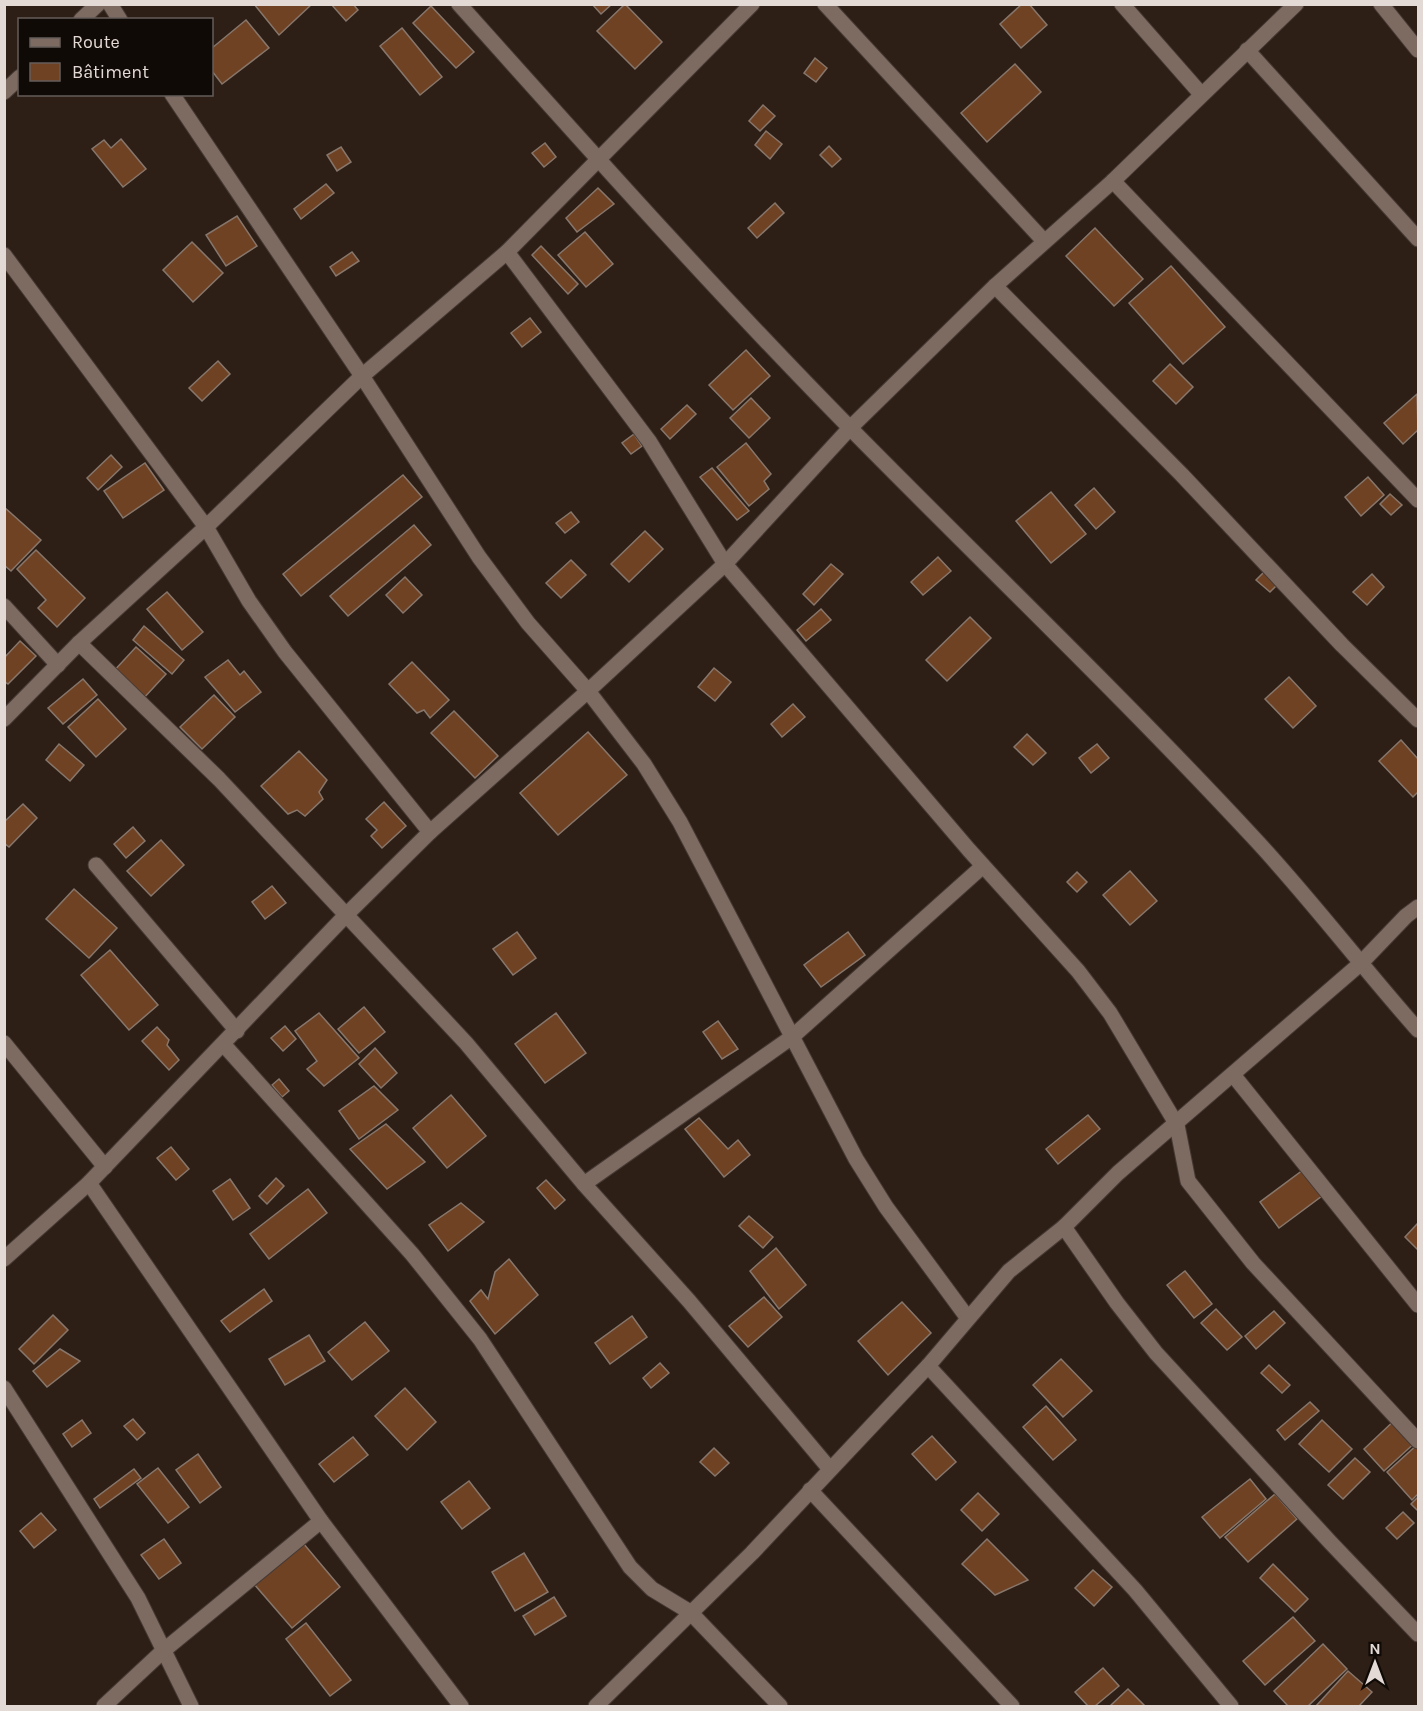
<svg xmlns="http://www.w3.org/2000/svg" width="1423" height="1711" viewBox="0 0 1423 1711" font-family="Karla,sans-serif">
<rect width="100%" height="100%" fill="#2d1f16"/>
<!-- building -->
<g fill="#704224" stroke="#87766b" stroke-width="1.5">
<path d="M254,4H312L279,35Z"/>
<path d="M331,4H353L358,10L346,21Z"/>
<path d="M592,4H612L601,14Z"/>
<path d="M625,4L662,42L635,69L597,31Z"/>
<path d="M1022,4H1029L1047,25L1021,48L1000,24Z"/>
<path d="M431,6L474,52L456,68L413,23Z"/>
<path d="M246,20L269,48L222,84L212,71V48Z"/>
<path d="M402,28L442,77L420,95L380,46Z"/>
<path d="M815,58L827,68L816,82L804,73Z"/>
<path d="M1015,64L1041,92L987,142L961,113Z"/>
<path d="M763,105L775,116L760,131L749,121Z"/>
<path d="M766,131L782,144L770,159L755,145Z"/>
<path d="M121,139L146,169L123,187L92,149L104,140L111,148Z"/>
<path d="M545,143L556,157L544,167L532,153Z"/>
<path d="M829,146L841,159L832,167L820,155Z"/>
<path d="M341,147L351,162L337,171L327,155Z"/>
<path d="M326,184L334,193L301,219L294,209Z"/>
<path d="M598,188L614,204L577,232L566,218Z"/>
<path d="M775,203L784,213L757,238L748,228Z"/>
<path d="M237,216L257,246L226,266L206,235Z"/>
<path d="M1095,228L1143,279L1114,306L1066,256Z"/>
<path d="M585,232L613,264L586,287L558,255Z"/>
<path d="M192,242L223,273L193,302L163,270Z"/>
<path d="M541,246L578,284L568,294L532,255Z"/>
<path d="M352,252L359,261L336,276L330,267Z"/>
<path d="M1171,266L1225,327L1183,364L1129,303Z"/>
<path d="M530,318L541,332L522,347L511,333Z"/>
<path d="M746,350L770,376L733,410L709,385Z"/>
<path d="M218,361L230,374L202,401L189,388Z"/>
<path d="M1170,364L1193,387L1176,404L1153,381Z"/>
<path d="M1417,394L1418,430L1403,444L1384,423Z"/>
<path d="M751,398L770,418L749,438L730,418Z"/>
<path d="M687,405L696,414L670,439L661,429Z"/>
<path d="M634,434L642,446L631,454L622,443Z"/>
<path d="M746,443L771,474L764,481L769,489L749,506L717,467Z"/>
<path d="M111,455L122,467L98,490L87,478Z"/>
<path d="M145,463L164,490L123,518L104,491Z"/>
<path d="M712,468L749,511L737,520L700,477Z"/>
<path d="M403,475L422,497L301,596L283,574Z"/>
<path d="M1368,477L1384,495L1361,516L1345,497Z"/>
<path d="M1094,488L1115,512L1096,529L1075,505Z"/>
<path d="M1051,492L1086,534L1051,563L1016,521Z"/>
<path d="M1390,494L1402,505L1391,515L1380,504Z"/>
<path d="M4,507L41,540L11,571L4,565Z"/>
<path d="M571,512L579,522L565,533L556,523Z"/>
<path d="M414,525L431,545L348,616L330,596Z"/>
<path d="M645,531L663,549L629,582L611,564Z"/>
<path d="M36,550L85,598L57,627L38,608L46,600L17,569Z"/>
<path d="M938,557L951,571L923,595L911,582Z"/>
<path d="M571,560L586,575L561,598L546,583Z"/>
<path d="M831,564L843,574L814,605L803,594Z"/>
<path d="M1266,570L1279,583L1270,592L1256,580Z"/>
<path d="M1372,574L1384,587L1367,605L1353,592Z"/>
<path d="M405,577L422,595L403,613L386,595Z"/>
<path d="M167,592L203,632L182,650L147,609Z"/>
<path d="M821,609L831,620L806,641L797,630Z"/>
<path d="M970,617L991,638L947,681L926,660Z"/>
<path d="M144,626L184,660L172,674L133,640Z"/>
<path d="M20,641L36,656L8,684L4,681V658Z"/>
<path d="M136,647L166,674L142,700L112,673Z"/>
<path d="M228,660L240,675L244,671L261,692L235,712L205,677Z"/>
<path d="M412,662L449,700L430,718L424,710L417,713L389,684Z"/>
<path d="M714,668L731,682L715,701L698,687Z"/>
<path d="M1289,677L1316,706L1293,728L1265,699Z"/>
<path d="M83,679L97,695L63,724L48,708Z"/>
<path d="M214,695L235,717L202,749L180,727Z"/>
<path d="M98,699L126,729L96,757L68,727Z"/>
<path d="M793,704L805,717L782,737L771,724Z"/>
<path d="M454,711L498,756L475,778L431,733Z"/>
<path d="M588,732L627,775L558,835L520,793Z"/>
<path d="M1027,734L1046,753L1033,765L1014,747Z"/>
<path d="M1401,740L1418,759V792L1413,797L1379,761Z"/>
<path d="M59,744L84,765L70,781L46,760Z"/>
<path d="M1097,744L1109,758L1091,773L1079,758Z"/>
<path d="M299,751L327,780L319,792L323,799L305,816L297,810L288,814L261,786Z"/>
<path d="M384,802L406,826L382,848L371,836L377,830L366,819Z"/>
<path d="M23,804L37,818L9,847L4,843V822Z"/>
<path d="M133,827L145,841L126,858L114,844Z"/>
<path d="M161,840L184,865L151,896L127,871Z"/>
<path d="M1130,871L1157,901L1130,925L1103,895Z"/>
<path d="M1077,872L1087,882L1077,892L1067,882Z"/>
<path d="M272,886L286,903L265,919L252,902Z"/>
<path d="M74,889L117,928L89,958L46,919Z"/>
<path d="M517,932L536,958L513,975L493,949Z"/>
<path d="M848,932L865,955L821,987L804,965Z"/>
<path d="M110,950L158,1005L129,1030L81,975Z"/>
<path d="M364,1007L385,1032L359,1053L338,1029Z"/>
<path d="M319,1013L359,1058L324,1086L307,1069L317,1061L295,1031Z"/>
<path d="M556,1013L586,1053L545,1083L515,1044Z"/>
<path d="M718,1021L738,1049L722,1059L703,1032Z"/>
<path d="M285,1026L296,1039L283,1051L271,1038Z"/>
<path d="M157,1027L169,1040L167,1045L179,1060L169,1070L142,1041Z"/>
<path d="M375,1048L397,1073L381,1088L359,1064Z"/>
<path d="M279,1079L289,1091L282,1097L272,1085Z"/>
<path d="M374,1086L398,1110L359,1139L339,1111Z"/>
<path d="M451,1095L486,1136L447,1168L413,1128Z"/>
<path d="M1088,1115L1100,1129L1058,1164L1046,1149Z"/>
<path d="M699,1118L728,1149L738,1140L750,1155L724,1177L685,1129Z"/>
<path d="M386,1124L425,1162L387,1189L350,1149Z"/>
<path d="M171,1147L189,1169L176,1180L157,1158Z"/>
<path d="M1311,1164L1330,1190L1279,1228L1260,1202Z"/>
<path d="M276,1178L284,1186L267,1204L259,1196Z"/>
<path d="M230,1179L250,1208L233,1220L213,1191Z"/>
<path d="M546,1180L565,1200L555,1209L537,1188Z"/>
<path d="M308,1189L327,1213L269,1259L250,1234Z"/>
<path d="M461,1203L484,1222L448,1251L429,1225Z"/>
<path d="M749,1216L773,1237L763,1248L739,1226Z"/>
<path d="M1418,1223V1250L1405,1237Z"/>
<path d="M776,1248L806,1285L779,1309L750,1271Z"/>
<path d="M509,1259L538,1295L495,1334L470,1301L481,1290L488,1299L495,1272Z"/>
<path d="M1185,1271L1212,1304L1194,1318L1167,1285Z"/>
<path d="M264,1289L272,1301L230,1332L221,1321Z"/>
<path d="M764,1297L782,1317L748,1347L729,1326Z"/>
<path d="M902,1302L931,1333L888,1375L858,1341Z"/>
<path d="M1216,1309L1242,1337L1227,1350L1201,1323Z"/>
<path d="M1274,1311L1285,1323L1256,1349L1245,1336Z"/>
<path d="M53,1315L68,1330L34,1364L19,1349Z"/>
<path d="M632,1316L647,1337L610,1364L595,1343Z"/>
<path d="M365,1322L389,1351L352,1380L328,1352Z"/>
<path d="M309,1335L325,1361L285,1385L269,1359Z"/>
<path d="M60,1349L80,1361L47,1387L33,1371Z"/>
<path d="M1061,1359L1092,1391L1063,1417L1033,1385Z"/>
<path d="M660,1363L669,1373L651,1388L643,1378Z"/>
<path d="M1269,1365L1290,1385L1282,1393L1261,1373Z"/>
<path d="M405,1388L436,1422L407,1450L375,1416Z"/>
<path d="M1310,1402L1319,1411L1285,1440L1277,1430Z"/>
<path d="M1046,1406L1076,1440L1053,1460L1023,1427Z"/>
<path d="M1399,1416L1418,1440L1384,1471L1364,1449Z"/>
<path d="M133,1419L145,1433L137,1440L124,1426Z"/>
<path d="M82,1420L91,1433L72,1447L63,1434Z"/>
<path d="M1322,1420L1352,1449L1329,1472L1299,1444Z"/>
<path d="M932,1436L956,1462L936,1480L912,1454Z"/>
<path d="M353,1437L368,1455L334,1482L319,1464Z"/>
<path d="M1418,1444V1494L1412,1500L1387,1472Z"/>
<path d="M714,1448L729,1463L715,1476L700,1462Z"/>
<path d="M198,1454L221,1487L200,1503L176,1470Z"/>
<path d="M1355,1458L1370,1472L1343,1499L1328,1485Z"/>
<path d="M158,1468L189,1507L168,1523L137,1484Z"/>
<path d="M134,1469L141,1478L100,1508L94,1499Z"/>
<path d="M1250,1479L1266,1499L1220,1538L1202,1517Z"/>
<path d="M469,1481L490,1508L462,1529L441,1502Z"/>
<path d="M978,1493L999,1514L982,1531L961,1510Z"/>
<path d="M1275,1494L1297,1519L1248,1562L1225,1537Z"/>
<path d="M1418,1497V1511L1411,1504Z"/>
<path d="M1403,1512L1414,1523L1397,1539L1386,1528Z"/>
<path d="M41,1513L56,1530L34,1548L20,1531Z"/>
<path d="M164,1539L181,1563L159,1579L141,1555Z"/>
<path d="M987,1539L1028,1580L995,1595L962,1564Z"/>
<path d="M303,1543L340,1587L292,1628L254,1584Z"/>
<path d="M524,1553L548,1592L515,1611L492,1572Z"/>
<path d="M1273,1564L1308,1599L1295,1612L1260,1578Z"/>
<path d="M1093,1570L1112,1587L1094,1606L1075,1588Z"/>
<path d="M554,1597L566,1616L535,1635L523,1616Z"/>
<path d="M1293,1617L1315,1641L1265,1685L1243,1661Z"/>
<path d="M306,1623L351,1680L330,1696L286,1639Z"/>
<path d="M1323,1644L1347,1669L1308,1706H1288L1274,1691Z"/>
<path d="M1103,1668L1119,1686L1095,1706H1088L1075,1692Z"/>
<path d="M1348,1671L1372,1692L1359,1706H1316Z"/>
<path d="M1128,1689L1145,1706H1110Z"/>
</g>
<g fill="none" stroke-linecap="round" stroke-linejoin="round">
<defs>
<g id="minor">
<path d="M110,4L120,20"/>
<path d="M459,4C588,148 716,292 852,430C986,566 1123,697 1253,837C1311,899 1362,967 1418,1030"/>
<path d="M825,4L1044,241"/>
<path d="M1122,4L1201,94"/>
<path d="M1381,4L1418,50"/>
<path d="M81,20L98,4"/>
<path d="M1247,50L1418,239"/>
<path d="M4,92L20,77"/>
<path d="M172,94L362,376L479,557L528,623L588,691L644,764L680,822L856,1159L886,1207L967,1317"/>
<path d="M1113,181L1418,500"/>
<path d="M507,252L649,441L725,564L969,850L1078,971L1110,1013L1177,1125L1188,1181L1253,1263L1418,1441"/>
<path d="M4,255L206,527L249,601L285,652L430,832"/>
<path d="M995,286L1182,475L1342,645L1418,720"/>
<path d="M4,606L58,665"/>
<path d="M79,643L219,779L466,1043L584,1184L689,1301L829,1468"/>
<path d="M4,719L79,643L206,527L362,376L507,252L752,4"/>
<path d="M96,865L237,1031"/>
<path d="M4,1043L105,1167"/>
<path d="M224,1045L412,1254L480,1339L630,1567L652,1589L690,1612L780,1706"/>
<path d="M1234,1076L1418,1305"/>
<path d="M89,1183L321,1521L461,1706"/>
<path d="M584,1184L792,1037L983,866"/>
<path d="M1064,1227L1117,1303L1156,1353L1330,1542L1418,1634"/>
<path d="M4,1259L89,1183L347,914L430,832L588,691L725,564L850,428L995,286L1113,181L1296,4"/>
<path d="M928,1366L1135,1590L1231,1706"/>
<path d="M4,1388L138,1598L191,1706"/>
<path d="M810,1490L1012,1706"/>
<path d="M104,1706L163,1651L321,1521"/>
<path d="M596,1706L752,1553L928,1366L1009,1271L1064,1227L1118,1173L1360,964L1406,916L1418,907"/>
</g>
</defs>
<!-- minor casing -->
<use href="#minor" stroke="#463a35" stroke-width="17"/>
<!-- minor -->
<use href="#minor" stroke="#7d6b61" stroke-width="15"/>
</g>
<!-- border -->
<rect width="1423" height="1711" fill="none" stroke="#e4dad5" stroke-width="12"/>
<!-- legend -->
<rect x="18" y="18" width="195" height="78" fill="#100a07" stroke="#655d59" stroke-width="1.5"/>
<rect x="30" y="38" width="30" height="9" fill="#7d6b61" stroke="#655d59" stroke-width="1.5"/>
<text x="72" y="48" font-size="18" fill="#e4dad5">Route</text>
<rect x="30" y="63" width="30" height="18" fill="#704224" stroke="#655d59" stroke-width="1.5"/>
<text x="72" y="78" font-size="18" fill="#e4dad5">Bâtiment</text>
<!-- north arrow -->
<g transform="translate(1375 1663)" stroke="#100a07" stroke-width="4.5" paint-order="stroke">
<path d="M0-4.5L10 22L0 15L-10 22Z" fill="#e4dad5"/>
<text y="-9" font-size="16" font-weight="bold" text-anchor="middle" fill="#e4dad5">N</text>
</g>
</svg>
